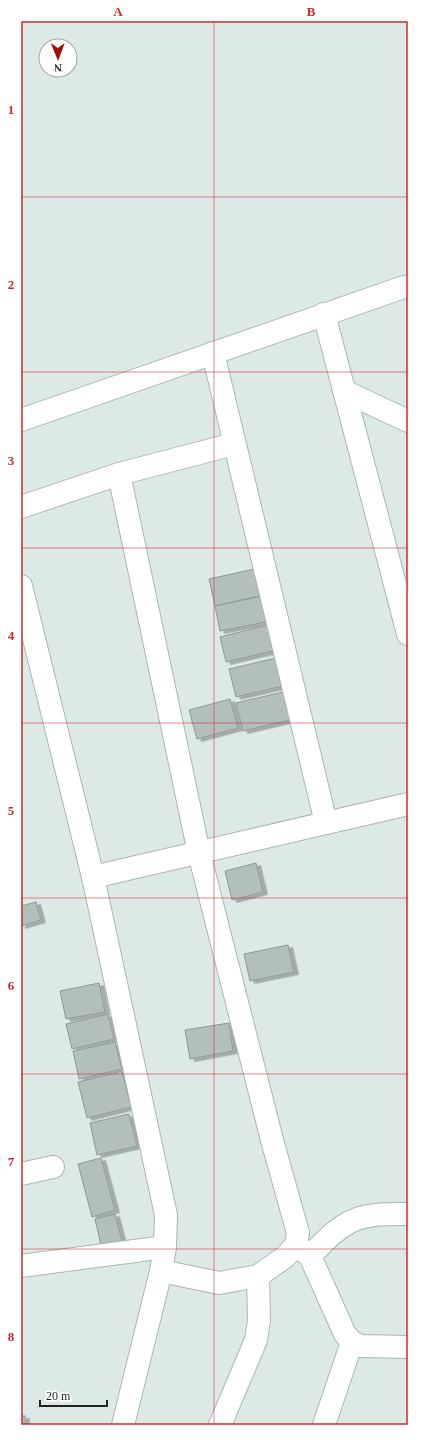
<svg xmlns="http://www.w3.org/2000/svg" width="429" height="1446" viewBox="0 0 429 1446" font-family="'Times New Roman',serif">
<defs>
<filter id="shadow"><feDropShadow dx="4.5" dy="2.5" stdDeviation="0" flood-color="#0004"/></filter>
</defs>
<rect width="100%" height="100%" fill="#dde9e6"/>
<!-- building -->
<g fill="#b3bfbc" stroke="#8d9996" filter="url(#shadow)">
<path d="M259,568L264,595L215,606L209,579Z"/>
<path d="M266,595L271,621L220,631L215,606Z"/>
<path d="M268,625L273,651L226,662L220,637Z"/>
<path d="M280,657L287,685L236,697L229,669Z"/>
<path d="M287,691L294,719L243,731L236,703Z"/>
<path d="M230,699L238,728L197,739L189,710Z"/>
<path d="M256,863L263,892L232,900L225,871Z"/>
<path d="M36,902L41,920L21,926V906Z"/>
<path d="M288,945L294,972L250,981L244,954Z"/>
<path d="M99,983L105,1012L66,1019L60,991Z"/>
<path d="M108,1014L114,1039L72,1049L66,1024Z"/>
<path d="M229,1023L233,1051L190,1059L185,1030Z"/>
<path d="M115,1042L122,1069L79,1079L73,1051Z"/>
<path d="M122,1071L131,1107L87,1118L78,1082Z"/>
<path d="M129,1114L137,1146L97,1155L90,1123Z"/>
<path d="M101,1158L115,1210L92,1217L78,1164Z"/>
<path d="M115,1214L123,1245L102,1250L95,1219Z"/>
<rect x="21" y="1416" width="4" height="9"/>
</g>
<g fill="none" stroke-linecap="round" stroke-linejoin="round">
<defs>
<g id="street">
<path d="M324,314L408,634"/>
<path d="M213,353L326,823"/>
<path d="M344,391L408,421"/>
<path d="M21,420L404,287"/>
<path d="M119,474L199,853L272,1140L298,1233L296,1245L285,1257L258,1276L219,1283L161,1271"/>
<path d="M21,507L119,474L234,444"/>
<path d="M21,586L93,877L166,1215L165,1247L161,1271L123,1425"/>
<path d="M93,877L408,804"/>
<path d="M21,1174L53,1167"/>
<path d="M296,1245L310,1256L345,1334L352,1342L361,1346L408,1347"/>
<path d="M310,1256C322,1244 334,1230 350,1222C367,1213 390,1214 408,1214"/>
<path d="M21,1266L165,1247"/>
<path d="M220,1425L256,1340L259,1321L258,1276"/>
<path d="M324,1425L352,1342"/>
</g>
</defs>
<!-- street casing -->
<use href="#street" stroke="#aab6b3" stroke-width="24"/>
<!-- street -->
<use href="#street" stroke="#fff" stroke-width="22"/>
</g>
<!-- grid -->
<path fill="none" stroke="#d62828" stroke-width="1" stroke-opacity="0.55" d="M214,21V1425M21,197H408M21,372H408M21,548H408M21,723H408M21,898H408M21,1074H408M21,1249H408"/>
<!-- border -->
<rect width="429" height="1446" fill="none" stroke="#ffffff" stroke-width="44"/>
<!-- north arrow -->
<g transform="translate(58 58) rotate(179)"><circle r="19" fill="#ffffff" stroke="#a5a7a7"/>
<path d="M0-3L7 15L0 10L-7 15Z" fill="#a30d04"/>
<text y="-6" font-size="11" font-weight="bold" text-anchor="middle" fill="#1f2322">N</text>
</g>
<!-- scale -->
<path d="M40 1400v6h67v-6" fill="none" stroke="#1f2322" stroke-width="2"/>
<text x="46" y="1400" font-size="12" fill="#1f2322" stroke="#ffffff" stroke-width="3" paint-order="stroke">20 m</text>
<rect x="22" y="22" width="385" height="1402" fill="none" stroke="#d62828" stroke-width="1.5"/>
<g font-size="13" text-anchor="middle" font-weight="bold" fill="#d62828">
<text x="118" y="16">A</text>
<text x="311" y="16">B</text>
<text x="11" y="114">1</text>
<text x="11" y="289">2</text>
<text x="11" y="465">3</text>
<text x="11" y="640">4</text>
<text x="11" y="815">5</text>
<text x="11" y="990">6</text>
<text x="11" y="1166">7</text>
<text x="11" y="1341">8</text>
</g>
</svg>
